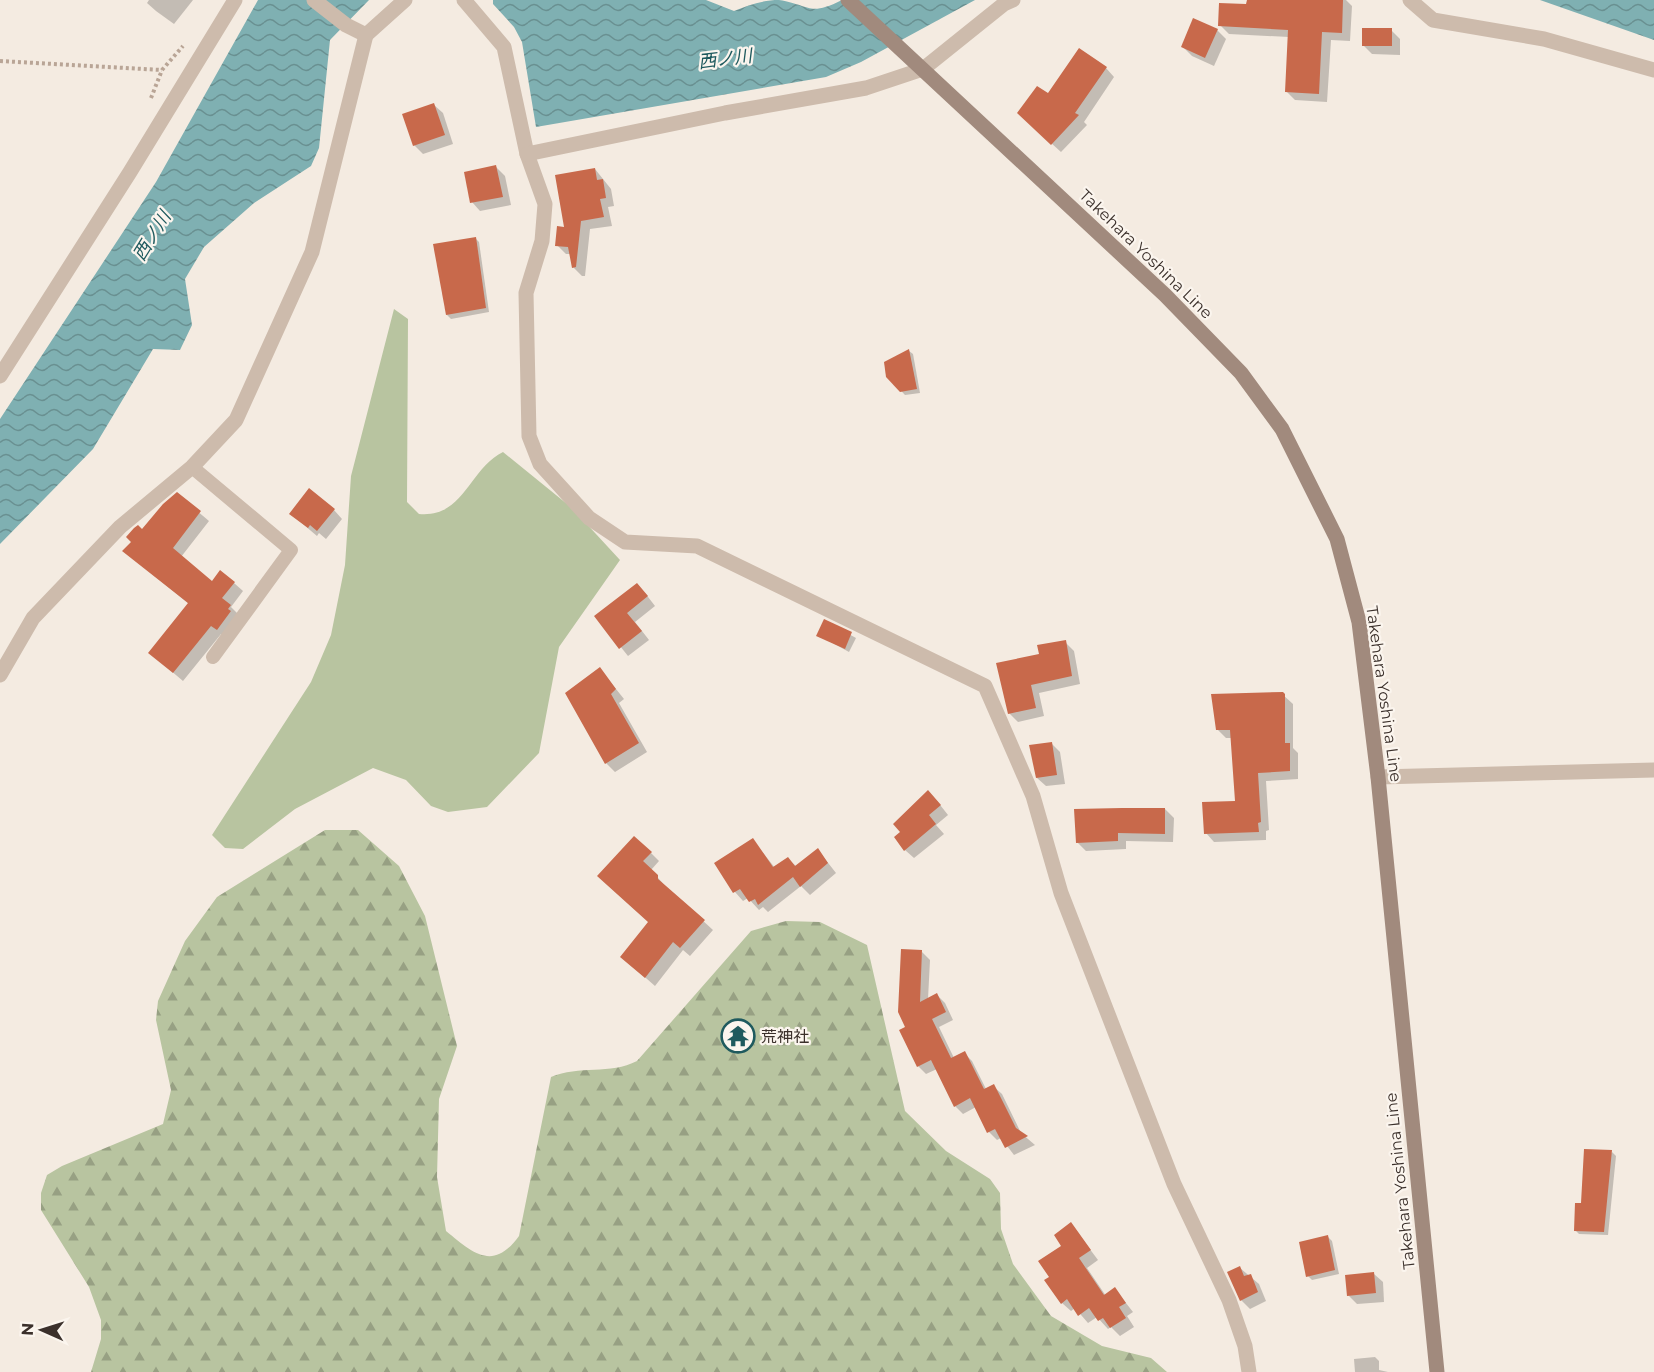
<svg xmlns="http://www.w3.org/2000/svg" width="1654" height="1372" viewBox="0 0 1654 1372" font-family="Montserrat,'Noto Sans JP',sans-serif">
<defs>
<pattern id="forest-firs" width="22" height="20" patternUnits="userSpaceOnUse" patternTransform="scale(1.5)"><rect width="22" height="20" fill="#b8c4a0"/><path d="M5 1l3.5 6h-7zM16 11l3.5 6h-7z" fill="#97a083"/></pattern>
<pattern id="water-waves" width="16" height="10" patternUnits="userSpaceOnUse" patternTransform="scale(1.5)"><rect width="16" height="10" fill="#7fb0b2"/><path d="M0 5q4-4 8 0t8 0" fill="none" stroke="#699091"/></pattern>
</defs>
<rect width="100%" height="100%" fill="#f4ebe1"/>
<!-- green -->
<path fill="#b8c4a0" d="M394,309L408,319L407,502L419,514C464,518 468,470 503,452L572,508L620,560L559,647L539,753L487,807L448,812L431,806L406,780L373,768L295,809L243,849L225,848L212,835L311,682L331,635L345,565L351,476Z"/>
<!-- forest -->
<path fill="url(#forest-firs)" d="M325,830H358L399,866L425,916L457,1046L439,1099L437,1177L446,1231C473,1253 493,1272 519,1236L551,1077C579,1065 610,1075 637,1061L751,931L786,921L820,922L867,945L905,1111L946,1151L990,1179L1000,1193L1001,1229L1013,1264L1051,1316L1102,1346L1151,1358L1167,1372H91L101,1339V1320L89,1287L41,1210V1193L47,1175L62,1166L163,1124L171,1090L156,1020L158,1001L185,941L217,897Z"/>
<!-- water -->
<g fill="url(#water-waves)">
<path d="M258,0H369L330,40L319,148L311,166L254,203L204,247L185,279L192,325L180,350L153,349L93,449L0,544V419L156,182Z"/>
<path d="M493,0H706L734,11C748,5 763,0 779,0C811,5 808,17 842,0H975L861,62L826,77L536,127L522,42L514,27L493,4Z"/>
<path d="M1540,0H1654V40Z"/>
</g>
<!-- shadow -->
<g fill="#0003">
<path d="M149,0H193L174,24L156,11L147,3Z"/>
<path d="M1248,0H1346L1352,6L1350,41L1331,40L1327,102L1295,100L1286,91L1289,37L1229,34L1220,25L1248,6Z"/>
<path d="M1217,30L1226,39L1214,66L1192,56L1183,47Z"/>
<path d="M1391,30L1400,39V55L1372,54L1364,46Z"/>
<path d="M1106,68L1114,77L1084,122L1087,125L1061,152L1028,122L1048,95Z"/>
<path d="M434,105L443,113L453,144L423,154L414,145Z"/>
<path d="M496,167L505,176L511,205L480,211L472,202Z"/>
<path d="M595,169L611,189L614,206L608,207L612,226L590,229L585,276H582L573,267L571,254H566L557,245Z"/>
<path d="M475,238L479,242L489,312L451,319L447,315Z"/>
<path d="M909,351L913,354L920,393L905,395L887,376Z"/>
<path d="M177,494L209,521L181,557L213,583H234L243,591L231,607L239,615L226,638L221,634L183,681L150,653L189,604L124,551Z"/>
<path d="M334,510L342,519L326,539L319,533L317,536L291,514Z"/>
<path d="M645,593L655,606L635,622L649,640L628,656L596,616Z"/>
<path d="M825,621L856,638L849,652L818,635Z"/>
<path d="M1065,642L1074,651L1080,684L1039,693L1044,716L1018,722L1009,713L1040,655Z"/>
<path d="M600,669L624,699L619,703L647,752L615,772L606,763Z"/>
<path d="M1282,694L1293,704V748L1298,753V779L1266,781L1269,830L1266,831V840L1214,842L1206,833L1237,802L1232,738H1226L1217,729Z"/>
<path d="M1051,743L1060,752L1065,784L1046,786L1037,778Z"/>
<path d="M937,801L948,815L936,825L944,834L914,858L905,850L902,832Z"/>
<path d="M1165,809L1174,818L1173,842L1126,841V849L1086,851L1077,842Z"/>
<path d="M753,840L775,868L788,859L796,866L818,850L836,873L810,895L801,886L768,912L763,907L759,910L748,898L743,901L735,892L716,864Z"/>
<path d="M651,853L659,861L651,870L667,888L713,930L690,956L683,950L655,986L622,957L649,922L608,885Z"/>
<path d="M922,952L930,960L928,999L937,995L945,1003L953,1020L939,1027L954,1058L964,1053L972,1061L986,1089L993,1086L1002,1094L1021,1133L1035,1145L1014,1155L1001,1138L997,1140L989,1132L976,1107L963,1114L955,1106L937,1069L926,1074L918,1066L907,1027Z"/>
<path d="M1612,1152L1616,1156L1608,1235L1579,1234L1575,1230L1582,1205Z"/>
<path d="M1071,1224L1098,1260L1087,1268L1106,1296L1115,1289L1133,1312L1127,1316L1134,1327L1120,1336L1111,1327L1108,1329L1097,1317L1088,1323L1075,1308L1071,1311L1062,1303L1051,1277Z"/>
<path d="M1328,1237L1332,1241L1339,1274L1312,1280L1308,1276Z"/>
<path d="M1240,1268L1259,1284L1266,1301L1250,1309L1241,1300Z"/>
<path d="M1374,1274L1383,1282L1384,1302L1357,1304L1348,1295Z"/>
<path d="M1375,1357L1379,1361V1370L1388,1372H1355L1354,1359Z"/>
</g>
<!-- building -->
<g fill="#c8694b">
<path d="M1247,0H1343L1342,33L1322,32L1319,94L1285,92L1288,30L1218,26L1219,3L1246,4Z"/>
<path d="M1193,18L1218,29L1205,58L1181,47Z"/>
<rect x="1362" y="28" width="30" height="18"/>
<path d="M1079,48L1107,67L1075,113L1079,115L1051,145L1017,113L1037,86L1048,93Z"/>
<path d="M434,103L445,135L413,146L402,114Z"/>
<path d="M496,165L503,197L470,203L464,172Z"/>
<path d="M595,168L597,180L603,179L606,198L600,199L604,217L581,221L576,267L572,268L568,247L555,246L557,226L564,227L555,175Z"/>
<path d="M476,237L486,308L446,315L433,244Z"/>
<path d="M909,349L917,389L900,392L886,377L884,362Z"/>
<path d="M309,488L335,509L317,531L310,525L308,528L289,514Z"/>
<path d="M177,492L201,511L173,548L212,581L220,570L235,582L222,598L231,605L228,609L231,611L217,630L211,626L173,673L148,653L188,603L122,551L131,542L126,537L134,528L138,525L142,529L163,504Z"/>
<path d="M637,583L648,596L627,613L642,631L619,649L594,616Z"/>
<path d="M824,619L852,632L845,649L816,636Z"/>
<path d="M1066,640L1072,676L1031,685L1036,708L1008,714L996,663L1039,654L1037,645Z"/>
<path d="M600,667L616,689L611,694L639,743L605,764L565,693Z"/>
<path d="M1283,692L1285,694V743H1290V771L1258,773L1261,822L1258,823L1259,832L1204,834L1202,802L1235,801L1230,730H1216L1211,694Z"/>
<path d="M1052,742L1057,775L1036,778L1029,745Z"/>
<path d="M928,790L941,805L929,815L936,824L904,851L894,837L900,832L893,824Z"/>
<path d="M1122,808H1165V834L1118,833V841L1076,843L1074,809Z"/>
<path d="M634,836L652,852L643,861L658,875V879L705,920L680,948L673,942L645,978L620,957L648,922L597,876Z"/>
<path d="M753,838L773,867L788,857L795,866L818,848L828,863L800,887L793,877L758,905L755,899L749,902L740,889L733,893L714,863Z"/>
<path d="M901,949L922,950L920,1002L937,993L946,1012L932,1019L951,1058L965,1051L984,1089L994,1084L1016,1128L1028,1136L1005,1148L995,1129L987,1133L970,1098L954,1107L931,1060L917,1067L899,1030L905,1027L898,1012Z"/>
<path d="M1584,1149L1612,1150L1604,1232L1574,1231L1575,1203H1581Z"/>
<path d="M1071,1222L1091,1250L1079,1258L1104,1295L1115,1287L1126,1303L1119,1307L1126,1318L1110,1328L1103,1318L1098,1321L1089,1308L1078,1316L1067,1299L1061,1304L1044,1280L1049,1277L1038,1261L1061,1246L1054,1235Z"/>
<path d="M1328,1235L1335,1270L1306,1277L1299,1242Z"/>
<path d="M1240,1266L1244,1276L1251,1274L1258,1292L1240,1301L1227,1272Z"/>
<path d="M1374,1272L1376,1293L1347,1296L1345,1275Z"/>
</g>
<g fill="none" stroke-linecap="round" stroke-linejoin="round">
<!-- path -->
<g stroke="#b9a596" stroke-width="4" stroke-dasharray="3 3" stroke-linecap="butt">
<path d="M0,61L162,70"/>
<path d="M151,98L162,70L183,46"/>
</g>
<!-- lane -->
<path stroke="#cdbbac" stroke-width="14" d="M192,467L291,550L213,657"/>
<!-- street -->
<g stroke="#cdbbac" stroke-width="15">
<path d="M314,0L346,25L366,35L405,0"/>
<path d="M464,0L504,47L527,154L545,204L542,241L526,293L529,436L540,464L589,518L625,542L697,546L985,686L1033,796L1061,893L1174,1184L1229,1300L1245,1346L1249,1372"/>
<path d="M1410,0L1433,20L1544,39L1654,70"/>
<path d="M527,154L725,113L866,88L923,69L1004,4L1013,0"/>
<path d="M0,376L130,172L235,0"/>
<path d="M0,675L33,618L120,527L192,467L236,420L312,252L366,35"/>
<path d="M1378,777L1654,770"/>
</g>
<!-- secondary -->
<path stroke="#a18a7d" stroke-width="15" d="M848,0L1165,295L1241,373L1282,429L1337,539L1359,622L1378,777L1437,1372"/>
</g>
<!-- icons -->
<defs>
<symbol id="temple-ring" viewBox="-11 -11 22 22"><circle r="9.5" fill="#fbf5ee" stroke="#1f5a5e" stroke-width="1.5"/><path d="M0-6L5-2H3V0L6.5 2.5H4V6H1.5V3h-3V6H-4V2.5H-6.5L-3 0V-2H-5Z" fill="#1f5a5e"/></symbol>
</defs>
<g fill-rule="evenodd">
<use href="#temple-ring" x="719" y="1017" width="38" height="38"/>
</g>
<g text-anchor="middle" dominant-baseline="central" stroke-width="4.5" stroke-linejoin="round" paint-order="stroke">
<!-- street labels -->
<g font-size="16" fill="#3b302b" stroke="#fbf5ee">
<text transform="translate(1146 254) rotate(44)">Takehara Yoshina Line</text>
<text transform="translate(1384 694) rotate(82)">Takehara Yoshina Line</text>
<text transform="translate(1400 1181) rotate(-96)">Takehara Yoshina Line</text>
</g>
<!-- poi labels -->
<g font-size="16" fill="#3b302b" stroke="#fbf5ee" text-anchor="start">
<text x="761" y="1036">荒神社</text>
</g>
<!-- water labels -->
<g font-size="18" font-style="italic" fill="#1f5a5e" stroke="#fbf5ee">
<text transform="translate(725 59) rotate(-7)">西ノ川</text>
<text transform="translate(152 236) rotate(-58)">西ノ川</text>
</g>
</g>
<!-- north arrow -->
<g transform="translate(42 1330) rotate(273)" stroke="#fbf5ee" stroke-width="4.5" paint-order="stroke">
<path d="M0-4.5L10 22L0 15L-10 22Z" fill="#3b302b"/>
<text y="-9" font-size="16" font-weight="bold" text-anchor="middle" fill="#3b302b">N</text>
</g>
</svg>
